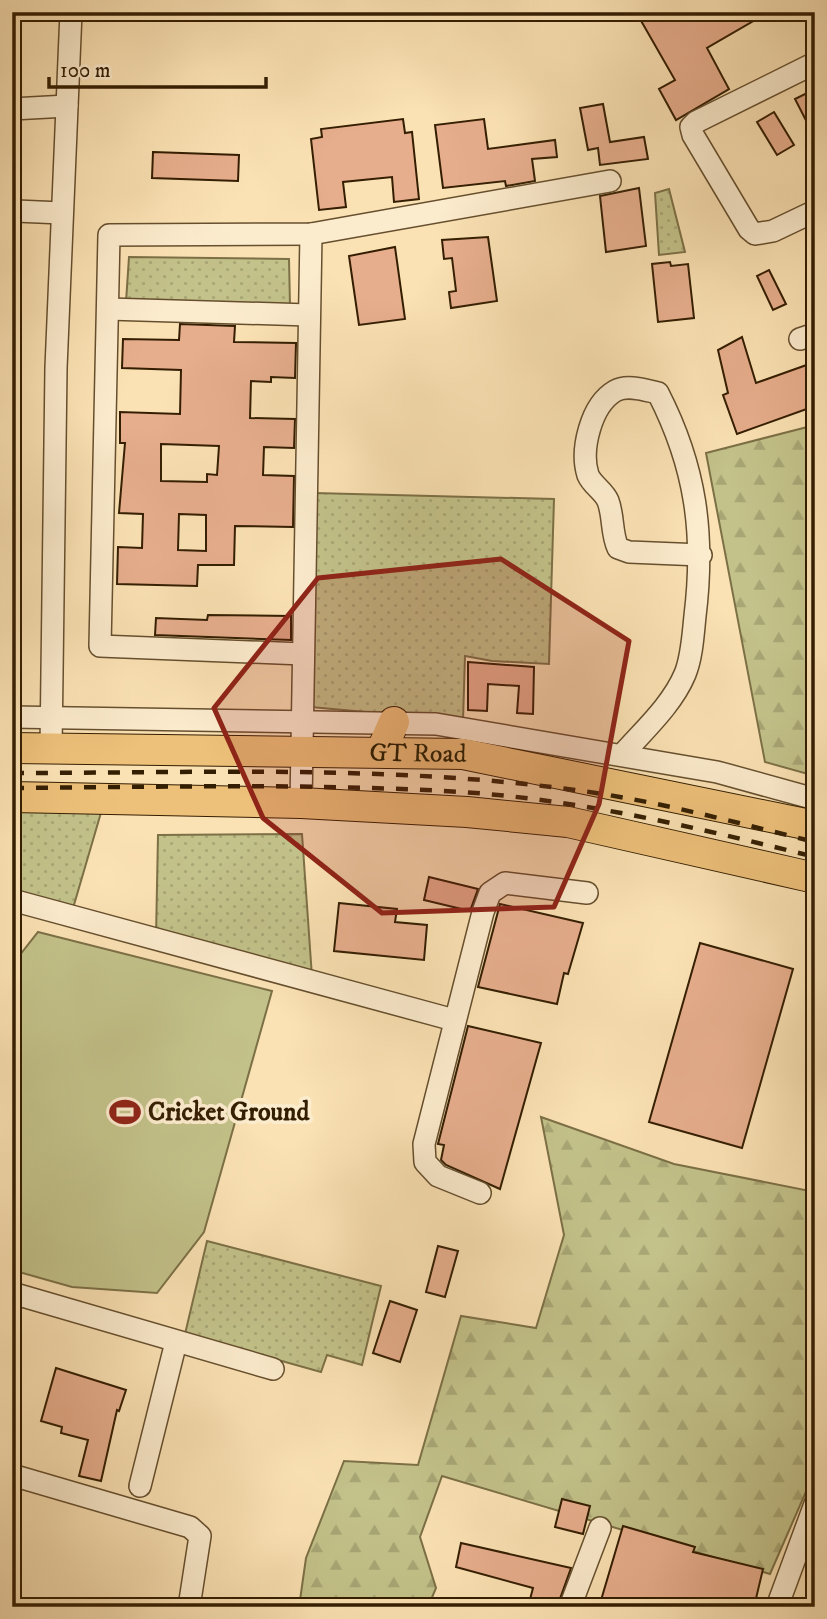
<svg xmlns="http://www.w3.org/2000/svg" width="827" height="1619" viewBox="0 0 827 1619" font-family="'IM FELL DW Pica',serif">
<defs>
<pattern id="forest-firs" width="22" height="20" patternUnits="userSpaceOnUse" patternTransform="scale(1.75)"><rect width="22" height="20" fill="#c3c28a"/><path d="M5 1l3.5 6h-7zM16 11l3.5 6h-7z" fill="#a8a675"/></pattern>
<pattern id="park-dots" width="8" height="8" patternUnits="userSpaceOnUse" patternTransform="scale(1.75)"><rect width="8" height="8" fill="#c3c28a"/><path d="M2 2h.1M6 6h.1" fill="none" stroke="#a8a675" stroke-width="1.8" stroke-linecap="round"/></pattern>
</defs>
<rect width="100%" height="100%" fill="#fbe2b4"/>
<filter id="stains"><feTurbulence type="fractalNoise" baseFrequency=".00286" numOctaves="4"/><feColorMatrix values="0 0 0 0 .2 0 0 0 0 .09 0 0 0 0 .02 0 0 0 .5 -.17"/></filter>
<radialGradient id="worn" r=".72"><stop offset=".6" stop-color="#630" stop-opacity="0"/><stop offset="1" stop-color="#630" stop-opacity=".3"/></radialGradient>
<!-- grass -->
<path fill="#c3c28a" stroke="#7c7046" stroke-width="2" d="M38,932L272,991L204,1232L157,1293L72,1287L12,1270V965Z"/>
<!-- forest -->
<g fill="url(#forest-firs)" stroke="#7c7046" stroke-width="2">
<path d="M815,425V776L765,762L706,453Z"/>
<path d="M541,1117L674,1164L815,1192V1471L770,1574L442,1476L420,1537L436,1588L428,1607H299L306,1558L344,1461L418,1465L461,1316L536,1328L564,1235Z"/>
</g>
<!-- park -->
<g fill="url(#park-dots)" stroke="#7c7046" stroke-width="2">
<path d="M669,189L685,252L659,255L655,193Z"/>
<path d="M129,257L289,259L290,306L126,302Z"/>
<path d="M314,493L554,499L549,664L492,661L465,656L463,721L311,707Z"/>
<path d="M12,797L105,799L71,915L12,899Z"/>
<path d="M302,834L312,977L156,937L158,835Z"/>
<path d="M207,1241L381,1286L362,1365L327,1355L321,1372L185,1334Z"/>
</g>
<!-- building -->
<g fill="#e7ae8d" stroke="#341e02" stroke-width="2" fill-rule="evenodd">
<path d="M636,12H769L707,48L729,89L676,120L659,89L675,80Z"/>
<path d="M815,89V138L795,99Z"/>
<path d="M603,104L610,142L644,137L648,159L600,165L598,148L588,150L580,108Z"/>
<path d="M774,112L794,145L777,155L757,122Z"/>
<path d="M403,119L405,133L412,132L419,199L394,202L392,177L343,182L346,207L319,210L311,139L322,137L321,129Z"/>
<path d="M484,119L488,149L555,140L557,157L532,159L535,181L506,186L505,181L443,188L435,125Z"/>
<path d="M153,152L239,155L238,181L152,178Z"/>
<path d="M639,188L646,246L606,252L600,196Z"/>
<path d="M488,237L497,301L451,308L449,292L456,291L452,258L444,259L442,240Z"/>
<path d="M395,247L405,319L359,325L349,256Z"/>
<path d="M670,262L671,266L688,264L694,318L658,322L652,264Z"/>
<path d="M769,270L786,304L773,310L757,276Z"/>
<path d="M180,324L235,326L234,342L296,343L295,378L271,377V382L251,381L250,418L295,419L294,448L264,447L263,475L294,476L293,527L235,526L234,565H198L197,586L117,584L118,547L142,548L143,514L119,513L125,443H120V412L180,414L181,370L122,368L123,339L179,340ZM161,444L219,446L217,475L207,474V482L161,481ZM179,514L206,515V551L178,550Z"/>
<path d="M742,337L756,383L815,362V406L737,434L723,395L728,393L718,350Z"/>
<path d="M208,615L291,616V640L155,635L156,618L207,620Z"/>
<path d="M468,662L534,667L533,714L517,713L519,686L488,684L487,711L468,710Z"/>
<path d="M429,877L478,889L470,911L424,900Z"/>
<path d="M339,903L397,909L395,922L427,925L424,960L334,951Z"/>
<path d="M500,904L583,923L568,974L564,973L557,1004L478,987Z"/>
<path d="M700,943L793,969L742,1148L649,1122Z"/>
<path d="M468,1026L541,1043L500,1189L446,1165L441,1160L444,1145L438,1144Z"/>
<path d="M438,1246L458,1251L445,1297L426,1292Z"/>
<path d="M390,1301L417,1310L400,1362L373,1353Z"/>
<path d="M56,1368L126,1390L119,1411L117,1410L101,1481L79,1476L88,1440L61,1433L62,1427L41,1421Z"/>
<path d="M562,1499L590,1506L583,1534L555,1527Z"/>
<path d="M623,1526L695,1547L693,1552L763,1569L754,1607H599Z"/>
<path d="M461,1543L571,1568L557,1607H528L533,1588L456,1567Z"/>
</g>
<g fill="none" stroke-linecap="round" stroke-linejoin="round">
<defs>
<g id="minor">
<path d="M815,63L696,122L691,127L693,135L749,229L755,234L773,231L815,211"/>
<path d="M12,109L67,106"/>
<path d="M12,207L16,211L62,213"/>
<path d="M108,309L309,315"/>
<path d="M800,339L815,334"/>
<path d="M303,654L100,646L109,235L311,234L610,181"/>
<path d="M12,717L436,724L717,772L815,799"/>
<path d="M51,748L56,368L71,12"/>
<path d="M622,755C644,730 672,705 685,674C692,657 693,635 695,616C705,534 696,467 658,393C645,390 627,384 615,391C591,405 580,450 588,475C592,485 604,491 608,501C614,517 611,533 618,548L629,552L701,555"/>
<path d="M301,803L311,234"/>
<path d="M12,900L454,1020"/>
<path d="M480,1193L438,1176L425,1162L424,1144L483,912L490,893L505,883L587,893"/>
<path d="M12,1293L273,1369"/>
<path d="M12,1475L190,1527L200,1536L189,1607"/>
<path d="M140,1486L176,1342"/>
<path d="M570,1607L600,1528"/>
<path d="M777,1607L815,1504"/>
</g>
<g id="highway">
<path id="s1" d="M12,748L463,754L815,826"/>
<path d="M381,752L394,722"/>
<path d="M12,797L301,803L467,812L568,822L815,878"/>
</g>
</defs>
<!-- minor casing -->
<use href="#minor" stroke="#664f2e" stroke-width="24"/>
<!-- highway casing -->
<use href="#highway" stroke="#341e02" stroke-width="32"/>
<!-- minor -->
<use href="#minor" stroke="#fcecce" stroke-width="21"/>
<!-- highway -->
<use href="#highway" stroke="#eec17a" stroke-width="30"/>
<!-- rail -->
<g stroke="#341e02" stroke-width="4.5" stroke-dasharray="12 12" stroke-linecap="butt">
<path d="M12,773C197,773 384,765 567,789C651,799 733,822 815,842"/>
<path d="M12,788C162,787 312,783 462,792C582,800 698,828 815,857"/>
</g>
</g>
<!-- marked area -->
<path fill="#8f2418" fill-opacity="0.2" stroke="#8f2418" stroke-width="5" stroke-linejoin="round" d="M501,559L629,641L599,804L554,907L382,913L263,818L214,708L318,578Z"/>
<!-- icons -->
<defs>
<symbol id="stadium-bare" viewBox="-9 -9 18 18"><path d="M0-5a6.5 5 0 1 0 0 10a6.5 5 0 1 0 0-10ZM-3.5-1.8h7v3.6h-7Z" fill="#8f2418" stroke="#fcecce" stroke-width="2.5" paint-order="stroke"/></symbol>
</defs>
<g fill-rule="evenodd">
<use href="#stadium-bare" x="103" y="1090" width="44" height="44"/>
</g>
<g text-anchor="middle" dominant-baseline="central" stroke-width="7" stroke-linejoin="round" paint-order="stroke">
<!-- street labels -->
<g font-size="26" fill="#341e02" stroke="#fcecce">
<text stroke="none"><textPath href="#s1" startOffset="406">GT Road</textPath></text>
</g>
<!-- poi labels -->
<g font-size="26" font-weight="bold" fill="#341e02" stroke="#fcecce" text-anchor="start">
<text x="148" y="1112">Cricket Ground</text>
</g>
</g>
<!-- margin -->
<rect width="827" height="1619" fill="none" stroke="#fbe2b4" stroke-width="42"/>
<rect x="14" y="14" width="799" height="1591" fill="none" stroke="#341e02" stroke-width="3.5"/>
<rect x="21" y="21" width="785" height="1577" fill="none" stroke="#341e02" stroke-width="2"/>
<!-- scale -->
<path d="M49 77v10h217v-10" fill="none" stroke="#341e02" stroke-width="3.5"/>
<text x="60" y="77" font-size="21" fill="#341e02" stroke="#fcecce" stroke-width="5" paint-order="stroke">100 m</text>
<rect width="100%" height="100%" filter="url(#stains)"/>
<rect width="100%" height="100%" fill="url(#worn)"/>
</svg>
